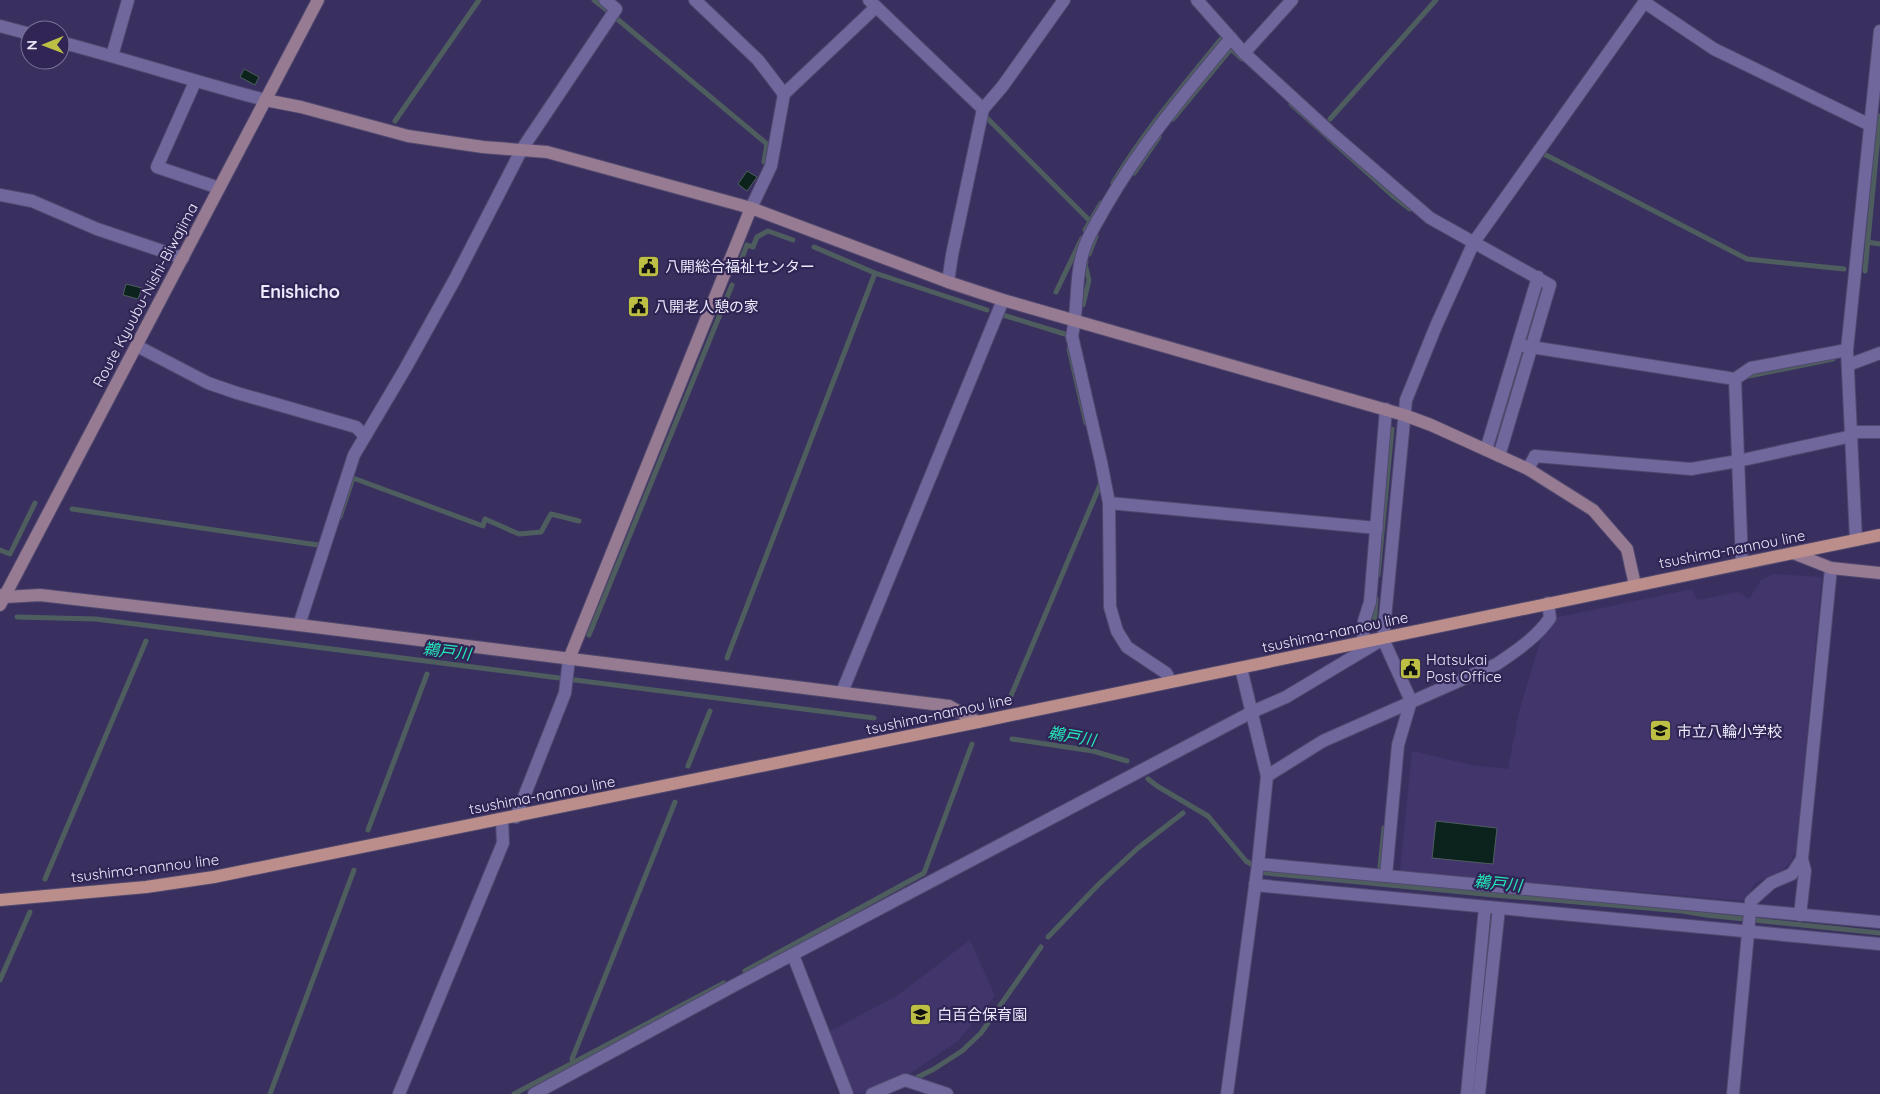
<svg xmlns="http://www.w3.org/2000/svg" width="1880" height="1094" viewBox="0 0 1880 1094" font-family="Quicksand,'Noto Sans JP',sans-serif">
<rect width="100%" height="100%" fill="#3a305f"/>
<!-- built -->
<g fill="#41356c">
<path d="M1773,574L1822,577L1796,852L1790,863L1781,871L1755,883L1745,901L1400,871L1412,751L1472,765L1508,769L1519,712L1542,635L1554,618L1692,589L1697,600L1738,592L1749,599L1761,580Z"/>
<path d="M970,940L995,996L958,1041L908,1075L861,1094L853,1093L827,1033L898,995Z"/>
</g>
<!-- water -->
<g fill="#0b231c" stroke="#4e5e5f">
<path d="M244,69L259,77L255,85L240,77Z"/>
<path d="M747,171L757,177L747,191L738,184Z"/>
<path d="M126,284L142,288L138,299L123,295Z"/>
<path d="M1436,821L1497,828L1493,864L1432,858Z"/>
</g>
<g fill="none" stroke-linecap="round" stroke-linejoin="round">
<!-- stream -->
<g stroke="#4e5e5f" stroke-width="5">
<path d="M594,0L608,11"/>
<path d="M616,18L767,144L764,162"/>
<path d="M1291,104L1393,196L1410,209"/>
<path d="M987,118L1090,221"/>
<path d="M1173,119L1231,49L1242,59"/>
<path d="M1330,119L1436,0"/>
<path d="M395,121L479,0"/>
<path d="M1544,154L1747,259L1844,269"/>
<path d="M1134,173L1159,137"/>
<path d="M1113,183C1144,131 1183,86 1221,39"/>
<path d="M1085,230L1101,203"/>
<path d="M1867,242L1880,244"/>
<path d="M814,247L875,273L987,310"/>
<path d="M1089,254L1096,236"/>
<path d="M740,263L747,245L753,247L757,237L768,231L793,240"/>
<path d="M1865,271L1880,116"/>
<path d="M1056,292L1082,238"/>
<path d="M1083,305L1089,280L1085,264L1086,262"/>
<path d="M1003,315L1068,335V340"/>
<path d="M1526,341L1542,287"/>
<path d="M1069,349L1086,423"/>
<path d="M1749,376L1833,359"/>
<path d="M1499,433L1524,350"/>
<path d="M72,509L318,545"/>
<path d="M340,517L353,478L483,526L485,519L519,534L541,532L551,514L579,521"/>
<path d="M0,550L10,554L35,503"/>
<path d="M1378,575L1392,429"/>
<path d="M17,617L96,619L874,718"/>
<path d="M1374,626L1376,599"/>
<path d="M589,635L732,285"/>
<path d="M727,658L875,273"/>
<path d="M1010,698L1100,485V483"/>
<path d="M1012,739L1093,751L1127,761"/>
<path d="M688,766L710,711"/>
<path d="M1148,779L1157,786L1208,816L1246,861L1266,873L1494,895L1682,911L1706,915L1880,933"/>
<path d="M368,830L427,674"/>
<path d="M1380,868L1384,828"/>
<path d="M45,879L146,641"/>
<path d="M1048,937L1099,884L1138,848L1183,813"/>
<path d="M745,971L924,873L972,744"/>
<path d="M0,980L30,912"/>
<path d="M1483,997L1492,913"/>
<path d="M573,1063L572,1059L675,802"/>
<path d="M916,1078L934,1069L962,1051L981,1033L1041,947"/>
<path d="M270,1094L354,870"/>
<path d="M514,1094L724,983"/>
</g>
<defs>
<g id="street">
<path d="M695,0L758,60L784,94"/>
<path d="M869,0L983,109L952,255L948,282"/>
<path d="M1197,0L1244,53L1329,131L1430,218L1550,285L1499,456"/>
<path d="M1644,2L1714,49L1870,125"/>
<path d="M0,26L30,34"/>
<path d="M60,42C129,60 196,82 265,100"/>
<path d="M1244,53L1292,0"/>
<path d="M112,56L128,0"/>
<path d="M195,82L157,167L219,188"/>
<path d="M983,109L1002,87L1064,0"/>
<path d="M0,195L32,201L97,229L183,258"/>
<path d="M751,208L771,166L784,94L876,7"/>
<path d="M1518,345L1735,379"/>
<path d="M137,346L208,383L237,393L356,427L365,436"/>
<path d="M1848,365L1880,353"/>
<path d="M1852,432H1880"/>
<path d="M1486,450L1538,277"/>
<path d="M1528,469L1535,456L1691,469L1738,461L1852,436"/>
<path d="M1109,503L1377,528"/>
<path d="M1856,540L1847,350L1880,31"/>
<path d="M1742,563L1735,379L1751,368L1847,350"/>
<path d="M299,625L354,455L405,369L455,279L522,149L616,9L605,0"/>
<path d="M1363,643L1364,621L1370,602L1386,409"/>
<path d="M1171,682L1166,673L1127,647L1117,631L1110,607L1109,503L1101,462L1072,336C1079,307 1074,275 1085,246C1090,232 1099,219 1106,206C1141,145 1187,91 1231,38"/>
<path d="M842,692L1003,300"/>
<path d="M1267,776L1323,741L1497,664C1517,650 1536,638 1550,618L1548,603"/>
<path d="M516,817L565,693L569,659"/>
<path d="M1258,864L1880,922"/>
<path d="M1386,876L1398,745L1411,701L1383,639L1406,400L1436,326L1474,242L1646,0"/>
<path d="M1255,885L1880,944"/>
<path d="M1800,915L1805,871L1802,859"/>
<path d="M793,955L847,1094"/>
<path d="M399,1094L503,843L502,819"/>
<path d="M534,1094L733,986L1252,712L1286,697L1383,639"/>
<path d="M872,1094L905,1080L947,1094"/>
<path d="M1227,1094L1258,864L1267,776L1241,668"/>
<path d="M1467,1094L1485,907"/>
<path d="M1479,1094L1499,908"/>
<path d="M1733,1094L1751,901L1771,883L1792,874L1802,859L1831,568"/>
</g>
<g id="secondary">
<path d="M265,100L301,107L408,136L483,147L547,152L751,208L948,282L1003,300L1404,415L1431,425L1528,469L1593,510L1627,549L1635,585"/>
<path d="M1793,553L1831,568L1880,573"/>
<path d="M0,595L5,597L40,595L299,625L949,706L978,722"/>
<path d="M0,605L318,0"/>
<path d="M569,659L751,208"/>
</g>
<path id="primary" d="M0,900L146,887L214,877L978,722L1880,535"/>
</defs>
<!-- street casing -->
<use href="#street" stroke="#51496f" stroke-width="14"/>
<!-- secondary casing -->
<use href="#secondary" stroke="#51496f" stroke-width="14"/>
<!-- primary casing -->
<use href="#primary" stroke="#51496f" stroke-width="14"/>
<!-- street -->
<use href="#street" stroke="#70689c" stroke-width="12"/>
<!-- secondary -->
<use href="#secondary" stroke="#967b93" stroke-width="12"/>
<!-- primary -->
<use href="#primary" stroke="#bc8e8b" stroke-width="12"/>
</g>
<!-- icons -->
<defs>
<symbol id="civic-square" viewBox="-11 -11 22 22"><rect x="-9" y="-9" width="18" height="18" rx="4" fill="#bcbf44" stroke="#302554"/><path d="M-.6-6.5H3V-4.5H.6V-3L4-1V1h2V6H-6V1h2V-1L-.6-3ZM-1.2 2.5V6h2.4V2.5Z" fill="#111"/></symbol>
<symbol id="school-square" viewBox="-11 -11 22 22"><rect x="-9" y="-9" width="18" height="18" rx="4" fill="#bcbf44" stroke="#302554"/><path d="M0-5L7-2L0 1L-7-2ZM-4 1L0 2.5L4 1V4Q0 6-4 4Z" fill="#111"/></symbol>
</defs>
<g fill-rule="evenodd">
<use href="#civic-square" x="636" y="254" width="25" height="25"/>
<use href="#civic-square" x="626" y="294" width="25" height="25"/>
<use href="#civic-square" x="1398" y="656" width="25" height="25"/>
<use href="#school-square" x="1648" y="718" width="25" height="25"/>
<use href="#school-square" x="908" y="1002" width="25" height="25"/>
</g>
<g text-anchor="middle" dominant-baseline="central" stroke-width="4.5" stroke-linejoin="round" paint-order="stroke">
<!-- poi labels -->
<g font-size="15" fill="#ebe9fb" stroke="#302554" text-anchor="start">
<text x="665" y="266">八開総合福祉センター</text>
<text x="654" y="306">八開老人憩の家</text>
<text x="1426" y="659">Hatsukai<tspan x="1426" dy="17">Post Office</tspan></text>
<text x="1677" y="731">市立八輪小学校</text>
<text x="937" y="1014">白百合保育園</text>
</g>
<!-- street labels -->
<g font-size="15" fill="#ebe9fb" stroke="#302554">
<text transform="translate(145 295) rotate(-62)">Route Kyuubu-Nishi-Biwajima</text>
<text transform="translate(1732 549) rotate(-11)">tsushima-nannou line</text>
<text transform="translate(1335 632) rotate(-12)">tsushima-nannou line</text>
<text transform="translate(939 714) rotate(-12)">tsushima-nannou line</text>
<text transform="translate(542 795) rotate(-11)">tsushima-nannou line</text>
<text transform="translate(145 868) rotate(-7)">tsushima-nannou line</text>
</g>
<!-- water labels -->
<g font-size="16" font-style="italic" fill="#24eabb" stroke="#302554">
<text transform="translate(447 651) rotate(7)">鵜戸川</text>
<text transform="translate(1072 736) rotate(10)">鵜戸川</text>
<text transform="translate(1498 883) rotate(6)">鵜戸川</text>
</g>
<!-- quarter labels -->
<g font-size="18" font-weight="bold" fill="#ebe9fb" stroke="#302554">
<text x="300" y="291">Enishicho</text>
</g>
</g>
<!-- north arrow -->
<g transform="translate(45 45) rotate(269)"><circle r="24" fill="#302554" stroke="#7b7397"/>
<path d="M0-4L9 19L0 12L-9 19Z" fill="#bcbf44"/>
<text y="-8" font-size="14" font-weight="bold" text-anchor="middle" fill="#ebe9fb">N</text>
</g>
</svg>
